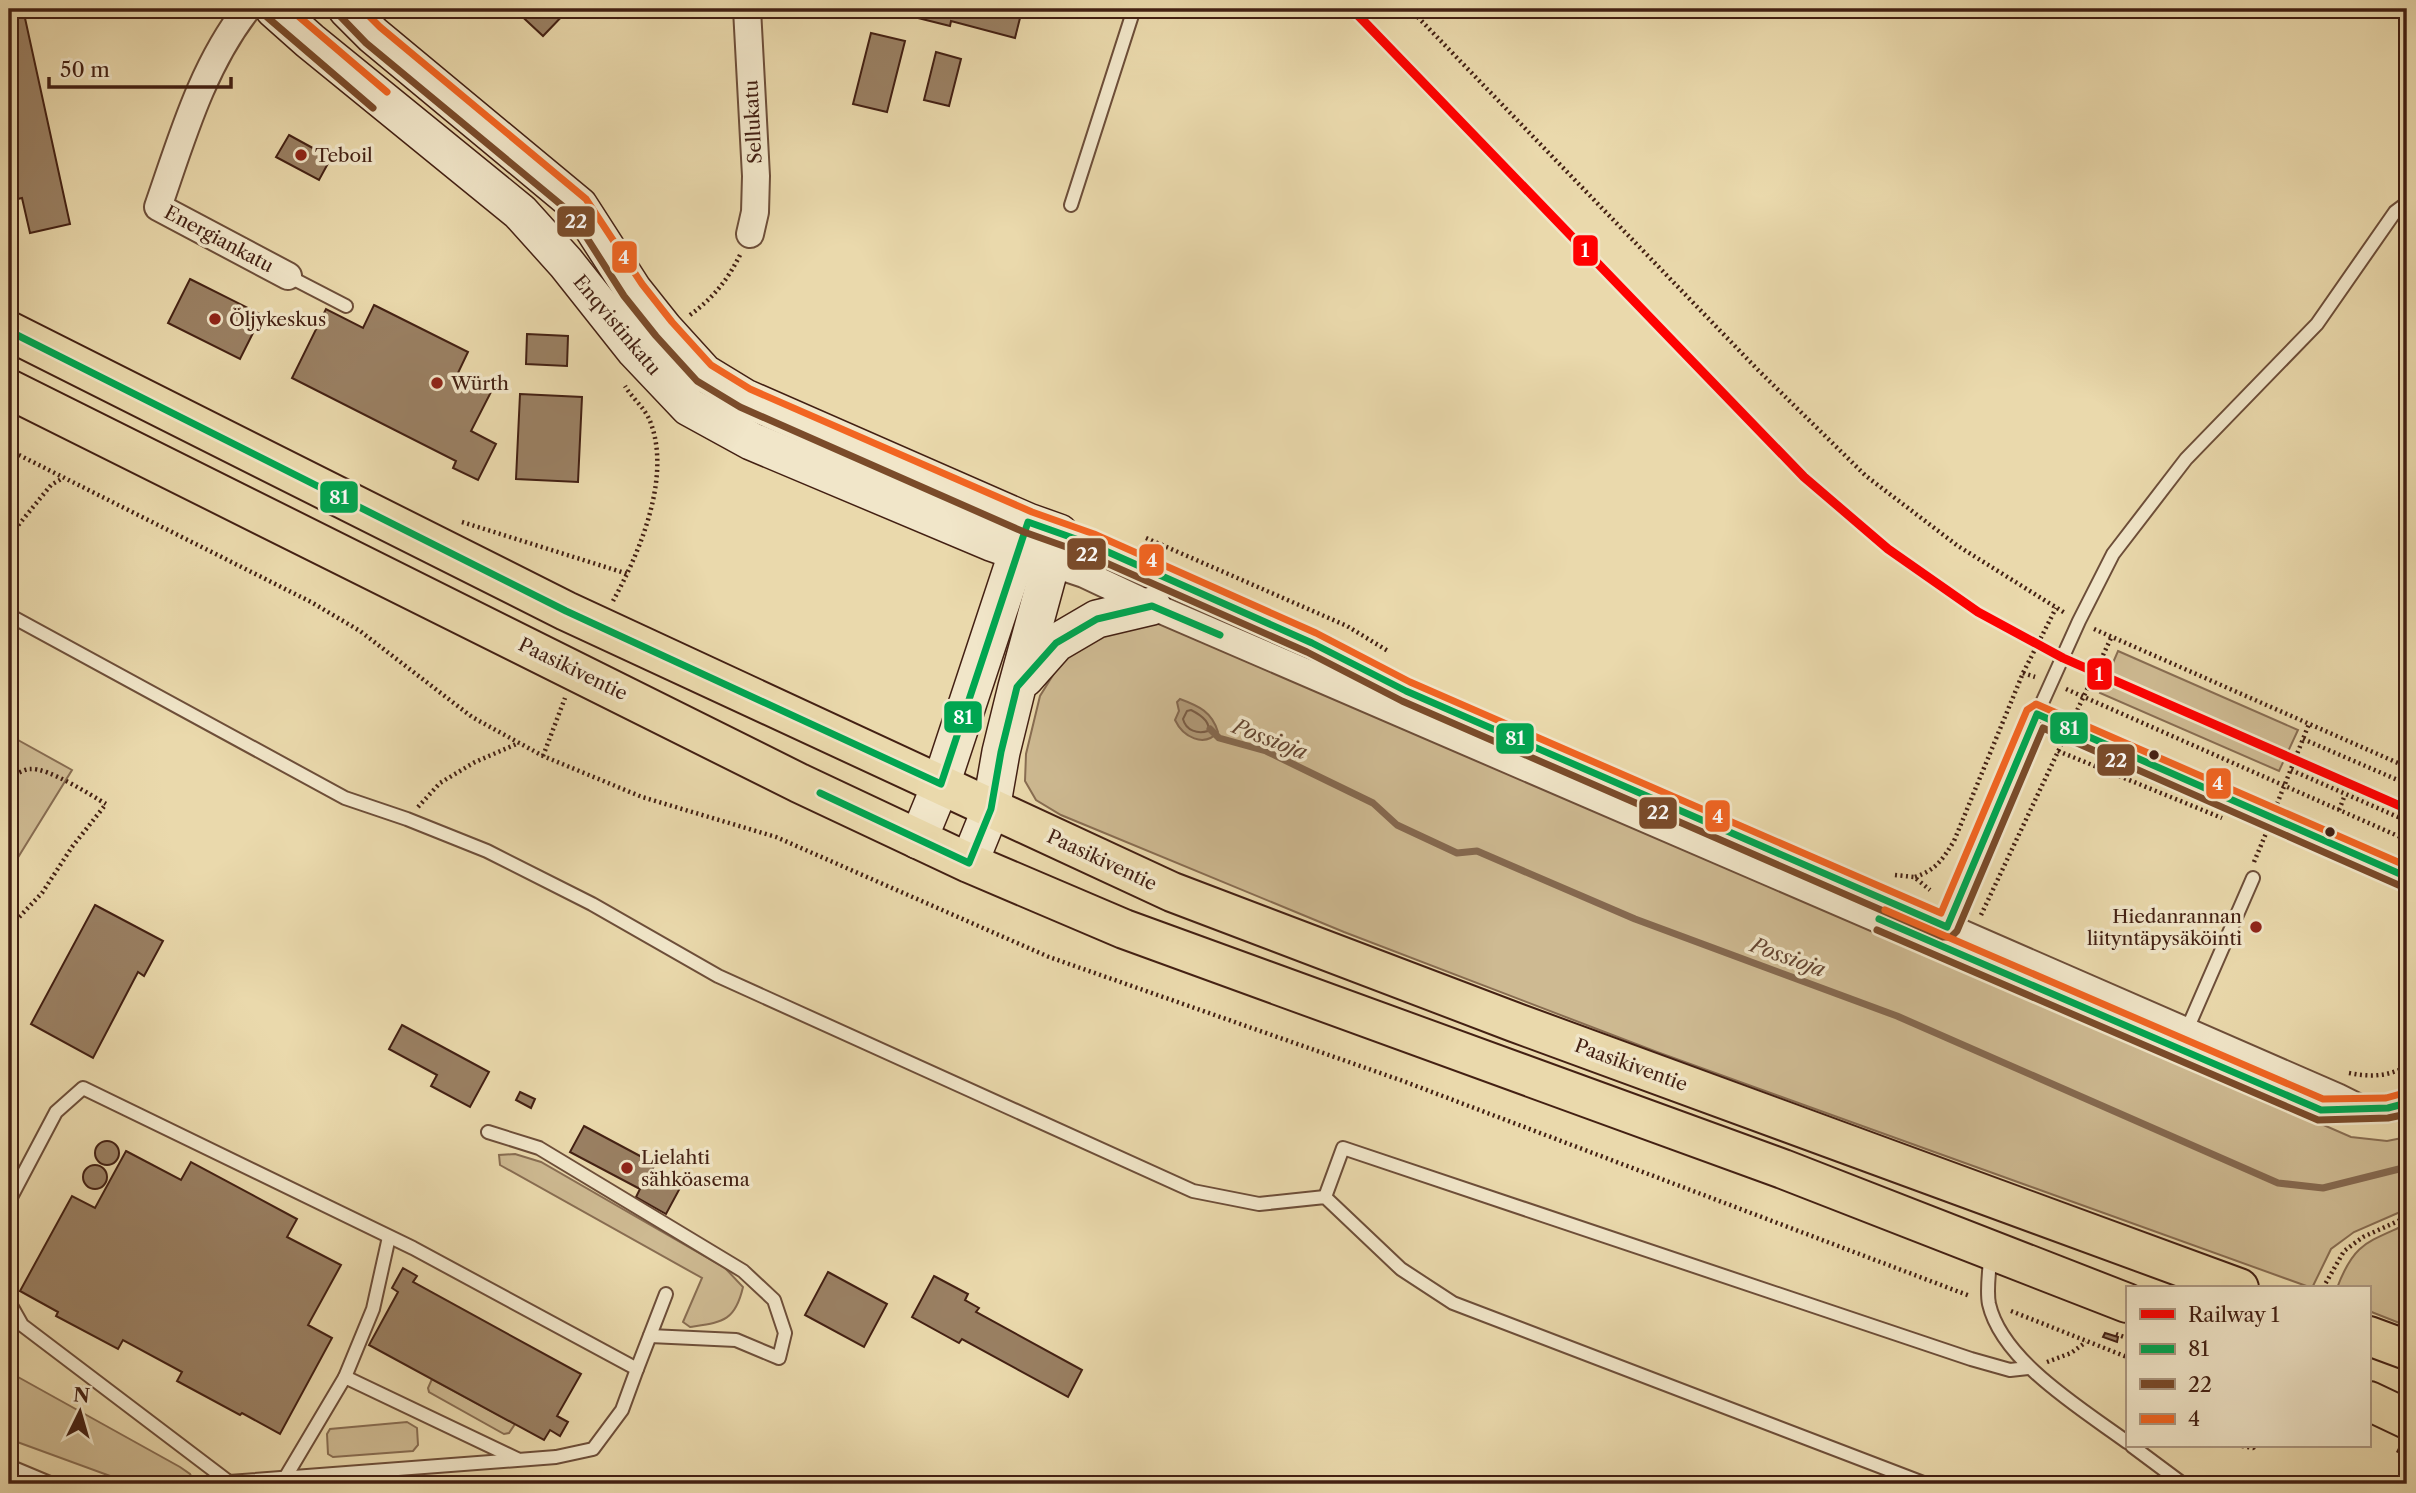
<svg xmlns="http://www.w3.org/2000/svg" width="2416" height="1493" viewBox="0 0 2416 1493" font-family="'Libre Caslon Text',serif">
<rect width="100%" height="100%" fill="#ead9ac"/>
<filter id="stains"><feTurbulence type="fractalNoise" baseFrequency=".00286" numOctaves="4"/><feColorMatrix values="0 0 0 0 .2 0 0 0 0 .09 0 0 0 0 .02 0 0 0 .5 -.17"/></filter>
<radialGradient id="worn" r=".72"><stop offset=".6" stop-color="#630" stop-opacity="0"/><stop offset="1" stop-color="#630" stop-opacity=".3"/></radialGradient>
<!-- green -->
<g fill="#ceba92" stroke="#886d52" stroke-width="2">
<path d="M1162,622L1802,898L2351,1137L2387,1141L2407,1137V1209L2354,1232L2331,1249L2312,1288L1657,1052L1344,932L1061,815L1036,800L1025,781L1026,754L1040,696L1068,651L1116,625Z"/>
<path d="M2118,651L2298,730L2279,771L2100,693Z"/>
<path d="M9,735L72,770L9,872Z"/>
<path d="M515,1154L541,1162L725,1268L743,1287C735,1322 722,1322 690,1327L683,1322L702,1278L500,1165L499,1155Z"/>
<path d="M2407,1224V1326L2369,1311V1288H2337C2354,1243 2366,1243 2407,1224Z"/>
<path d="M9,1372L180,1467L190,1474L195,1484H132L9,1439Z"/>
<path d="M432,1379L515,1424L509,1433L504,1434L429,1392L428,1388Z"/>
<path d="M407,1422L417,1428L418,1445L413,1451L333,1457L328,1454L327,1434L330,1429Z"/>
</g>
<!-- water -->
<path fill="#b19a78" stroke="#856950" stroke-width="2" d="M1180,699C1199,706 1212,712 1218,732C1204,748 1183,737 1175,720L1179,711L1177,702Z"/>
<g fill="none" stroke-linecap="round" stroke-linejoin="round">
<!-- shore -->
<path stroke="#7a5d46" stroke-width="2" d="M1191,710C1199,714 1211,721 1208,731C1198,734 1186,731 1183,719L1187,711Z"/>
<!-- stream -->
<path stroke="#856950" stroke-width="7" d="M1210,729L1219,738L1266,751L1373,803L1397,825L1457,853L1477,851L1635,919L1897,1016L2278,1183L2323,1188L2407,1167"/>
</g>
<!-- building -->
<g fill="#9a8063" stroke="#432013" stroke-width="2">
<path d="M9,9H23L70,224L30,233L22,198L9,201Z"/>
<path d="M514,9H569L543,36Z"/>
<path d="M608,9H628L618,18Z"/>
<path d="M882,9H984L1020,18L1015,38L951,21L950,26Z"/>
<path d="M871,33L905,41L887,112L853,104Z"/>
<path d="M936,52L961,59L949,106L924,100Z"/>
<path d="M289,135L331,158L319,180L276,157Z"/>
<path d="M190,279L262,315L240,359L168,323Z"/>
<path d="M374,305L468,352L457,375L491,392L471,431L496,444L478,480L453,468L456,461L292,378L326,309L363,328Z"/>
<path d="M527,334L568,336L567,366L526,364Z"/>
<path d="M520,394L582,397L578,482L516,479Z"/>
<path d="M95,905L163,941L144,976L138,972L93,1058L31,1024Z"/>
<path d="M402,1025L489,1072L470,1107L431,1086L437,1075L389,1049Z"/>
<path d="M520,1092L535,1099L531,1108L516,1100Z"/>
<path d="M584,1126L655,1164L651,1172L680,1188L666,1214L636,1197L640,1189L570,1152Z"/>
<circle cx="107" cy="1153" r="12"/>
<path d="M126,1151L181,1180L191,1162L297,1219L287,1237L341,1265L308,1325L332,1338L280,1434L242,1413L240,1415L177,1381L182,1372L123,1340L118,1349L56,1316L58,1312L20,1291L72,1196L95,1208Z"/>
<circle cx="95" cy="1177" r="12"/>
<path d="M403,1268L417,1276L413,1282L581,1374L557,1416L568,1422L560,1436L550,1430L544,1440L369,1345L398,1292L392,1288Z"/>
<path d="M828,1272L887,1304L864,1347L805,1315Z"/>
<path d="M934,1276L968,1294L965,1300L979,1308L976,1312L1082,1370L1068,1397L962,1339L959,1343L912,1317Z"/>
<path d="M2105,1333L2118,1337L2117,1342L2103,1337Z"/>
</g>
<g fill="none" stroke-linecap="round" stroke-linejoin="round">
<defs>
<g id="service">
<path d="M1071,205L1134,9"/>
<path d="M288,276L346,306"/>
<path d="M9,615L345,798L407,819L487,851L592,904L718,976L1193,1191L1259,1204L1325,1197L1401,1269L1453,1303L1926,1484"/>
<path d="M2037,714L2407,877"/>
<path d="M1946,928L2037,714L2079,621L2113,554L2186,459L2317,324L2395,212L2407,203"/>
<path d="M2185,1034L2253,878"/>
<path d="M488,1132L539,1148L743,1271L774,1300L785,1333L779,1358L736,1340L650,1336"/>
<path d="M1325,1197L1343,1148L1971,1359L2010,1370L2028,1368"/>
<path d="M9,1201L56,1112L83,1088L413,1248L637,1369L622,1410L593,1449L556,1457L229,1482L22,1325L9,1302"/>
<path d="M1990,1255C1990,1270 1986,1289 1989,1304C2002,1361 2082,1409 2127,1442"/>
<path d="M637,1369L666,1294"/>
<path d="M345,1377L373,1309L389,1237"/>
<path d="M2132,1446L2183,1484"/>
<path d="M9,1466L52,1484"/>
<path d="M285,1478L345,1377L517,1459"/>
</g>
<g id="minor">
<path d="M247,9C202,67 182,138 158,207L288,276"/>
<path d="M747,9L756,176L755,212L750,234"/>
<path d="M1059,533L1090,544L1312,643L1406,691L2337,1097L2357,1107"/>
<path d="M1051,563L1084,574L1152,606L2321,1110L2388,1108L2407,1103"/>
</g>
<g id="secondary">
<path d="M274,9L310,41L520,212L566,263L635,350L689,407L751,441L991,542L1051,563"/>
<path d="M347,9L373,35L579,206L633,290L664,329L704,373L745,398L1028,522L1059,533L1017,687L1001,752L991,809L969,863"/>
<path d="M1025,678L1056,643L1097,619L1152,606"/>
<path d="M918,840L941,784L1025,530"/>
</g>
<g id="trunk">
<path d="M9,331L566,611L1172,892L1514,1022L2239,1288"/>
<path d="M9,389L799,783L969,863L1124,929L1783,1169L2127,1303"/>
<path d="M2369,1336L2407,1350"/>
<path d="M2369,1401L2407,1419"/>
</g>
</defs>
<!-- service casing -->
<use href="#service" stroke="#6d4e39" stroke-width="16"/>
<!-- minor casing -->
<use href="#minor" stroke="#6d4e39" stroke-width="30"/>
<!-- secondary casing -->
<use href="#secondary" stroke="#432013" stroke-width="40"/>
<!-- trunk casing -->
<use href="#trunk" stroke="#432013" stroke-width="42"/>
<!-- path -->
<g stroke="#432013" stroke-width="4.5" stroke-dasharray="2 3.5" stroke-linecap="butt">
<path d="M1410,9L1759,371L1866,476L1958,546L2065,613"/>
<path d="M690,315C713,298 727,281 740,255"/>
<path d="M9,450L311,602L360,631L472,717L543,756L642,797L776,837L1049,957L1403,1081L1970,1296"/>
<path d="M462,522L628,574"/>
<path d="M9,530L16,528L51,485L63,478"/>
<path d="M1146,538L1347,626L1388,651"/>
<path d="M613,601C640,552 672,476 650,421C645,408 632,398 625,386"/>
<path d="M2094,629L2407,767"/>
<path d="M2023,673L2035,677"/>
<path d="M2066,689L2407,840"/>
<path d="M2075,715L2111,638"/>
<path d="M2303,739L2407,784"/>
<path d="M2058,751L2222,818"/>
<path d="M543,756L565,698"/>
<path d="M2291,770L2407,821"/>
<path d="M9,776C16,775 24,769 30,769C47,767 91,795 106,804L72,847L42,893L9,928"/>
<path d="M2277,804L2309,724"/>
<path d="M418,807L440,783L475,762L519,743"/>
<path d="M2339,810L2345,795"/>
<path d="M2254,862L2267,831"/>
<path d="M1895,875L1914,877L1930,890"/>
<path d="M1915,877C1936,870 1943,859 1954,841L2023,673L2056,608"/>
<path d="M1981,915L2063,741"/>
<path d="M2349,1073C2369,1077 2388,1077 2407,1066"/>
<path d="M2323,1288L2344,1251L2363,1237L2407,1217"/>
<path d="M2011,1311L2127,1357"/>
<path d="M2116,1334L2127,1338"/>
<path d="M2047,1362L2071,1353L2086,1342"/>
<path d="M2242,1446L2253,1448L2256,1446"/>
<path d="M2397,1450L2407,1455"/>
</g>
<!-- service -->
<use href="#service" stroke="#f1e6c9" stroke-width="12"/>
<!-- minor -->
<use href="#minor" stroke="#f1e6c9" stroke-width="26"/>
<!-- secondary -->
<use href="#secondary" stroke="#f1e6c9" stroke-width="37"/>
<!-- trunk -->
<use href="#trunk" stroke="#ead9ac" stroke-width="38"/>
<defs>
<g id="bus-1">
<path d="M9,331L566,611L941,784L1028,522L1090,544L1312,643L1406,691L1947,927L2037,714L2407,877"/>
<path d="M820,793L969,863L991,809L1001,752L1017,687L1056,643L1097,619L1152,606L1220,635"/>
<path d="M1879,919L2321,1110L2388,1108L2407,1103"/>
</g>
<g id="bus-2">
<path d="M340,16L366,43L571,213L624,296L656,336L697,381L740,407L1024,532L1086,554L1307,652L1402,701L1943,937H1951L1957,931L2043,728L2403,887"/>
<path d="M267,17L373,108"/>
<path d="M1877,930L2318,1120L2388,1118L2407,1114"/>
</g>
<g id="bus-3">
<path d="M290,9L387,92"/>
<path d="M362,9L380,27L586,199L642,284L672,322L711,365L750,389L1032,512L1094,534L1316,633L1410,682L1941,913L2027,710L2036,704L2407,866"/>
<path d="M1885,910L2323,1099L2386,1098L2404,1093"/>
</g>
</defs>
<!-- bus-1 casing -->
<use href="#bus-1" stroke="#f1e6c9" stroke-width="12"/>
<!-- bus-2 casing -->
<use href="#bus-2" stroke="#f1e6c9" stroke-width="12"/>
<!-- bus-3 casing -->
<use href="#bus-3" stroke="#f1e6c9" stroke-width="12"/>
<!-- bus-1 -->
<use href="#bus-1" stroke="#00a651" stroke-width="7"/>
<!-- bus-2 -->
<use href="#bus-2" stroke="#7a4b2a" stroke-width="7"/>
<!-- bus-3 -->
<use href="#bus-3" stroke="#f26522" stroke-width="7"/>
<defs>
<path id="rail-1" d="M1352,9L1804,477L1888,549L1978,612L2063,658L2407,809"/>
</defs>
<!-- rail-1 casing -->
<use href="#rail-1" stroke="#f1e6c9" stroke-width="14"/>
<!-- rail-1 -->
<use href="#rail-1" stroke="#f00" stroke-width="9"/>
</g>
<!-- markers -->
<g fill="#8f2418" stroke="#f1e6c9" stroke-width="2.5">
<circle cx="301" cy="155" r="7"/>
<circle cx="215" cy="319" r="7"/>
<circle cx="437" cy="383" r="7"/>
<circle cx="2256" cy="927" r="7"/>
<circle cx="627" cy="1168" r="7"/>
</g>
<g fill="#432013" stroke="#f1e6c9" stroke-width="2.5">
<circle cx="2154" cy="755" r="6"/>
<circle cx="2330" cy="832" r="6"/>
</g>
<g text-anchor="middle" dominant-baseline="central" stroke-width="7" stroke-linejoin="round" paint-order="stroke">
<!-- street labels -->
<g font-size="19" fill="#432013" stroke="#f1e6c9">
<text transform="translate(753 122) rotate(-93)">Sellukatu</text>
<text transform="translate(219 239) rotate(28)">Energiankatu</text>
<text transform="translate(617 325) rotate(50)">Enqvistinkatu</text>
<text transform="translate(573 669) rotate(26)">Paasikiventie</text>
<text transform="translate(1102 860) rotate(25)">Paasikiventie</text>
<text transform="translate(1631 1065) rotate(20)">Paasikiventie</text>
</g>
<!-- poi labels -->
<g font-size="19" fill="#432013" stroke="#f1e6c9" text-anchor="start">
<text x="315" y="155">Teboil</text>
<text x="229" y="319">Öljykeskus</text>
<text x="451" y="383">Würth</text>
<text x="2242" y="916" text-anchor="end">Hiedanrannan<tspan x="2242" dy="22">liityntäpysäköinti</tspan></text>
<text x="641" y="1157">Lielahti<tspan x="641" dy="22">sähköasema</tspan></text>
</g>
<!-- water labels -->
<g font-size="21" font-style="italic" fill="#644531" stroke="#f1e6c9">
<text transform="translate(1270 739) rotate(21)">Possioja</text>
<text transform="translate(1788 957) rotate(20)">Possioja</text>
</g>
</g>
<g stroke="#f1e6c9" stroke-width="2.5">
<rect x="556" y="205" width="40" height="33" rx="7" fill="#7a4b2a"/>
<rect x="1572" y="234" width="27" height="33" rx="7" fill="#f00"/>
<rect x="611" y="240" width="27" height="34" rx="7" fill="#f26522"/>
<rect x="319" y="480" width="40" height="34" rx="7" fill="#00a651"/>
<rect x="1066" y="537" width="41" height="34" rx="7" fill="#7a4b2a"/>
<rect x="1138" y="543" width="27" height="34" rx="7" fill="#f26522"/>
<rect x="2086" y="657" width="27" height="34" rx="7" fill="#f00"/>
<rect x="943" y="700" width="40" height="34" rx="7" fill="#00a651"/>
<rect x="2049" y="711" width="40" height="34" rx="7" fill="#00a651"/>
<rect x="1495" y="722" width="40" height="33" rx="7" fill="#00a651"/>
<rect x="2096" y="743" width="40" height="34" rx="7" fill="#7a4b2a"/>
<rect x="2205" y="767" width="27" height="33" rx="7" fill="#f26522"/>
<rect x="1638" y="796" width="40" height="34" rx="7" fill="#7a4b2a"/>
<rect x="1704" y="799" width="27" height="34" rx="7" fill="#f26522"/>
</g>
<g font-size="19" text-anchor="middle" font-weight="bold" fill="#fff">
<text x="576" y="228">22</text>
<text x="1585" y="257">1</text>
<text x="624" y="264">4</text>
<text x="339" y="504">81</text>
<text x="1087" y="561">22</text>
<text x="1152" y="567">4</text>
<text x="2099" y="681">1</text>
<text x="963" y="724">81</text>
<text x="2069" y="735">81</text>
<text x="1515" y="745">81</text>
<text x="2116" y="767">22</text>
<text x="2218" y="790">4</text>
<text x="1658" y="819">22</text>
<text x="1718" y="823">4</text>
</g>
<!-- margin -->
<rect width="2416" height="1493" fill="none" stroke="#ead9ac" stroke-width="35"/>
<rect x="10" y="10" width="2395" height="1472" fill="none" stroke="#432013" stroke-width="3.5"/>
<rect x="18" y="18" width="2381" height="1458" fill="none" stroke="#432013" stroke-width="2"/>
<!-- legend -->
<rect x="2126" y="1286" width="245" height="161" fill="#f1e6c9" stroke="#ab9780" stroke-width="2"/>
<rect x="2140" y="1309" width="35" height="10" fill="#ff0000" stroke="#ab9780" stroke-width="2"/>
<text x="2188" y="1322" font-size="21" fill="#432013">Railway 1</text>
<rect x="2140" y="1344" width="35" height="10" fill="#00a651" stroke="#ab9780" stroke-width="2"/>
<text x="2188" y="1356" font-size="21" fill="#432013">81</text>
<rect x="2140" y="1379" width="35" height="10" fill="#7a4b2a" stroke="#ab9780" stroke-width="2"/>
<text x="2188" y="1392" font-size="21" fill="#432013">22</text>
<rect x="2140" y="1414" width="35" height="10" fill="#f26522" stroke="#ab9780" stroke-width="2"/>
<text x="2188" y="1426" font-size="21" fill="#432013">4</text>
<!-- north arrow -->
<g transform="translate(80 1412) rotate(5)" stroke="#f1e6c9" stroke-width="5" paint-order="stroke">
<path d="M0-5L12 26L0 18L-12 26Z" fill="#432013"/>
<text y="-10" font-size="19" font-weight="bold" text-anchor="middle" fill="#432013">N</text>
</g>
<!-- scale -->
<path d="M49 77v10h182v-10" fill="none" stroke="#432013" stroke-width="3.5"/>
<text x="60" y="77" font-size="21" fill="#432013" stroke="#f1e6c9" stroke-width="5" paint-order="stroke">50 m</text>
<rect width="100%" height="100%" filter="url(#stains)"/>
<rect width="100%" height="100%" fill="url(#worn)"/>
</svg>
